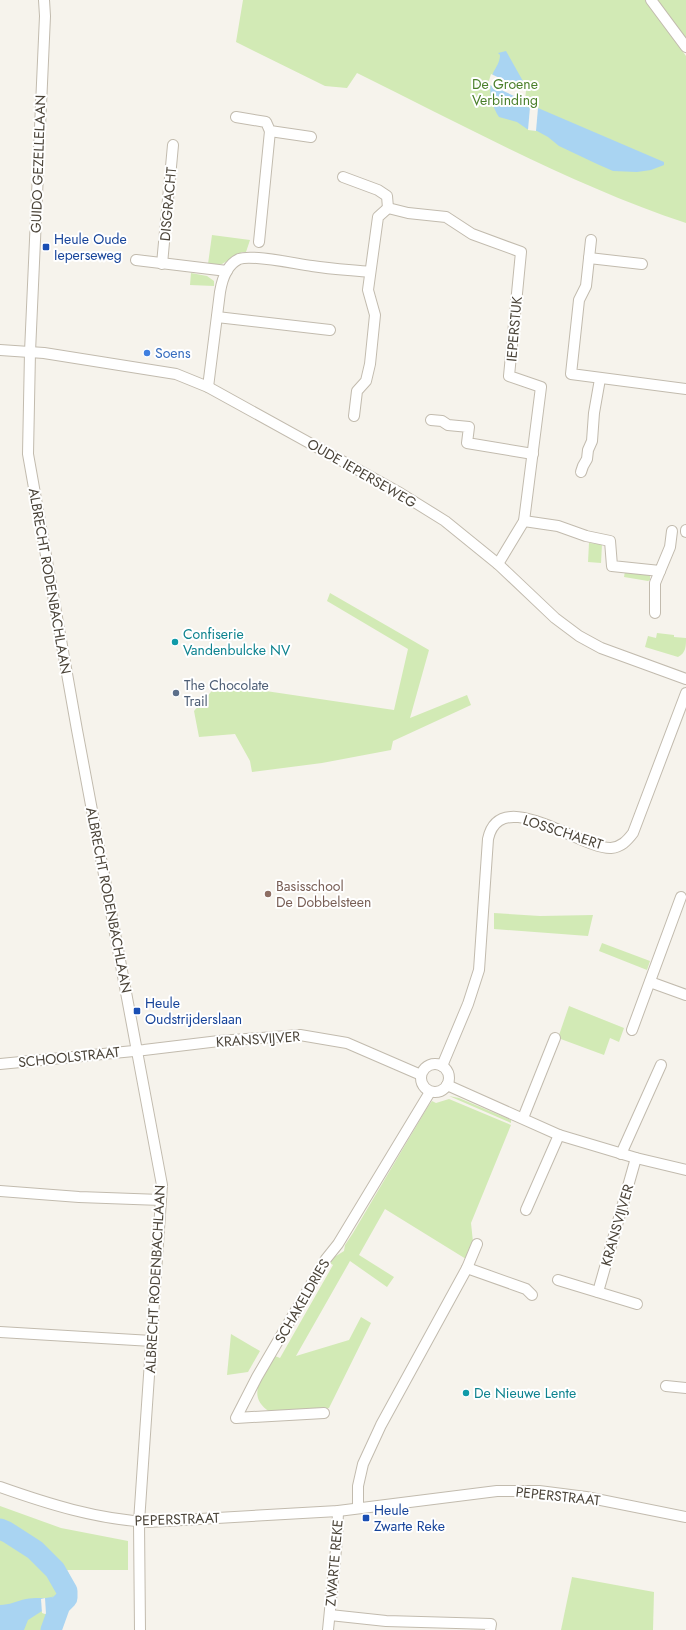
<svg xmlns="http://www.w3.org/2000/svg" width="686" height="1630" viewBox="0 0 686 1630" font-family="Jost,sans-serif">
<rect width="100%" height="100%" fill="#f6f3ec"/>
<!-- green -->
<g fill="#d2eab5">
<path d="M243,0H645L686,56V223C572,185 465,126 357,73L347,88L325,86L236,42Z"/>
<path d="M656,0H686V41Z"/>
<path d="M212,235L250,240L246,252H242L222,264H208Z"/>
<path d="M191,273L207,276L214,281V286L190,285Z"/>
<path d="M589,543L602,544L601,563L588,562Z"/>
<path d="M625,571L650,575V580L648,581L624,577Z"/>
<path d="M330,593L429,650L410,718L467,695L471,705L393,741L391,750L322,763L252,772L250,761L235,734L199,737L194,711L218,684L394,710L408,649L327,601Z"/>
<path d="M657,633L674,635V637L686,638C686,646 686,653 678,657L645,647L648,636L656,638Z"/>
<path d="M494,913L540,916L593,915L588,936L494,929Z"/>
<path d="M602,943L650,961L647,970L599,951Z"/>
<path d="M569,1006L624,1028L619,1042L610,1038L604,1055L558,1038Z"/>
<path d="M449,1096L459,1098L511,1120V1123Z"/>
<path d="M449,1099L511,1125L471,1223L473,1242L466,1259L385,1209L359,1255L394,1277L387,1287L350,1261L296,1356L349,1340L361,1317L371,1323L329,1408L270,1412C244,1396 264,1374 275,1356L280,1358L333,1265L330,1263L333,1258L344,1251L345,1245L353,1233L427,1108L432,1101L436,1103Z"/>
<path d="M231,1334L260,1351L248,1372L227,1375Z"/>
<path d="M0,1506L61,1528L128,1541V1570H67C87,1610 66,1599 57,1630H0Z"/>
<path d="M572,1577L654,1592L653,1630H561Z"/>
</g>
<!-- water -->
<g fill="#a9d4f2">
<path d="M506,51L524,83V102L525,107L538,108L664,162V165L651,170L637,172L613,171L597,164L559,146L548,137L537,131L527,129L517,122L499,117C490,103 488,89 493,73C496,67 500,62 500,55L498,53Z"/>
<path d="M53,1595L47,1617L46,1612L42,1611L28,1620L24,1630H0V1605C9,1605 17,1601 26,1599C34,1597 44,1599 52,1597Z"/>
</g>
<!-- pier -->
<g fill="#f6f3ec">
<path d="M491,74L526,90L525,101L488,84Z"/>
<path d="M530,107L538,108L536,131L528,130Z"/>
<path d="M45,1598L46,1614H45L42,1613L41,1599Z"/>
</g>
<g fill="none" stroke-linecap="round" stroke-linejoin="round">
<!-- river -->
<path stroke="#a9d4f2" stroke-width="21" d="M0,1529L7,1532L35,1550L55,1570L67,1591V1598L60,1605L51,1630"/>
<defs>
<g id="street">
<path d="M44,0L45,16L30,352L28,454L77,730L162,1185L139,1522L140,1630"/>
<path d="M651,0L686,47"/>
<path d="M236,117L266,122L270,131L311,137"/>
<path d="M343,177L378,190L387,196L388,208"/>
<path d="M388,208L408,213L446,217L472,234L521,252L509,376L541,387L524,521L498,564"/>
<path d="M591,240L586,286L579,300L571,374L686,389"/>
<path d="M259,242L270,131"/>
<path d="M589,258L642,264"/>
<path d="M136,260L227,271"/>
<path d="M162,264L173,145"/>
<path d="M217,317L330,330"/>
<path d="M0,350L44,353L176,374L208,387L400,493L445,521L498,564L555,618L579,636L601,648L686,679"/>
<path d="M208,387L220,292C222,280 226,265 239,259C252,254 296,264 312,266C331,269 350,270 370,272"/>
<path d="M354,416L357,391L366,381L370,364L375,315L368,290L378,217L388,208"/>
<path d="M431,420L442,421L448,425L469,427L467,443L533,454"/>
<path d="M581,472L583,466L587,459L588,450L592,441L594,413L600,379"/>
<path d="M524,521L558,526L586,536L610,541L612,566L660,571L670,547L672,531"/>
<path d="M686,532V530"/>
<path d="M655,613V583L660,571"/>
<path d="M650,982L686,995"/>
<path d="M632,1030L681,897"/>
<circle cx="435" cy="1078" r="14"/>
<path d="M0,1064L144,1050L219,1041L300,1035L347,1043L421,1075"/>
<path d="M442,1066L468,1004L479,970L488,839C500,784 580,849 611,848C621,847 627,841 633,833L686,693"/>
<path d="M447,1085L559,1135L636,1158L686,1170"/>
<path d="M523,1118L555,1038"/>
<path d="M621,1154L661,1065"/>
<path d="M0,1191L79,1197L161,1200"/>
<path d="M526,1210L559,1135"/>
<path d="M467,1268L526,1289L532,1295"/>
<path d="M558,1280L637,1304"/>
<path d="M598,1292L636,1158"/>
<path d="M0,1332L152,1341"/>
<path d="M666,1386L686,1388"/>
<path d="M324,1413L236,1418L257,1377L326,1259L338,1244L430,1092"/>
<path d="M0,1487C48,1504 96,1519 148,1522L338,1511L497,1491H539L586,1497L686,1517"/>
<path d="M358,1508V1486L363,1464L381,1425L467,1268L477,1244"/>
<path d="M330,1615L386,1621L491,1624L490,1630"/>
<path d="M328,1630L337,1539L338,1511"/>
</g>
</defs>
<!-- street casing -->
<use href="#street" stroke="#c2bbae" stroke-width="12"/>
<!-- street -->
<use href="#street" stroke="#fff" stroke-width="10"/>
</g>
<!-- markers -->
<g fill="#1a4fb4" stroke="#fff" stroke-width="1.5">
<rect x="42" y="243" width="8" height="8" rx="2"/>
<rect x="133" y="1007" width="8" height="8" rx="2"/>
<rect x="362" y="1514" width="8" height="8" rx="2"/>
</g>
<circle fill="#3f7fe0" stroke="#fff" stroke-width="1.5" cx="147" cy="353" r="4"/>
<g fill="#0f9aa8" stroke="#fff" stroke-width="1.5">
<circle cx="175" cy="642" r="4"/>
<circle cx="466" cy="1393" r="4"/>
</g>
<circle fill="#5c6f8a" stroke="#fff" stroke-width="1.5" cx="176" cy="693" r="4"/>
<circle fill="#8d6e63" stroke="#fff" stroke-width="1.5" cx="268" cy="894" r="4"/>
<g text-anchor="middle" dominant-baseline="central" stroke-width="4" stroke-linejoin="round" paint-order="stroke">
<!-- park labels -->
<g font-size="14" fill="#4a7f2a" stroke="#fff">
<text x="505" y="84">De Groene<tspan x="505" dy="16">Verbinding</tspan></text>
</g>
<!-- street labels -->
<g font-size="14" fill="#4b4439" stroke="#fff">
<text transform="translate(38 164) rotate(-88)">GUIDO GEZELLELAAN</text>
<text transform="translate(168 204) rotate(-85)">DISGRACHT</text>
<text transform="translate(514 329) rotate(-85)">IEPERSTUK</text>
<text transform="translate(362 473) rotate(30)">OUDE IEPERSEWEG</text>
<text transform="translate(50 581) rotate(80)">ALBRECHT RODENBACHLAAN</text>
<text transform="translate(563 832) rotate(18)">LOSSCHAERT</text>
<text transform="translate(109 900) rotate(79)">ALBRECHT RODENBACHLAAN</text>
<text transform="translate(258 1039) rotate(-4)">KRANSVIJVER</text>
<text transform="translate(69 1057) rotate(-6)">SCHOOLSTRAAT</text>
<text transform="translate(617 1225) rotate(-74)">KRANSVIJVER</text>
<text transform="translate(155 1279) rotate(-87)">ALBRECHT RODENBACHLAAN</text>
<text transform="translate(302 1301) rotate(-60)">SCHAKELDRIES</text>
<text transform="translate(558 1496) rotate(6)">PEPERSTRAAT</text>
<text transform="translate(177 1519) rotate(-2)">PEPERSTRAAT</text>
<text transform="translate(334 1563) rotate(-85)">ZWARTE REKE</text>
</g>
<!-- transit labels -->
<g font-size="14" fill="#164399" stroke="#fff" text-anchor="start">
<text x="54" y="239">Heule Oude<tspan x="54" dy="16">Ieperseweg</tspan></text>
<text x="145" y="1003">Heule<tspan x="145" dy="16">Oudstrijderslaan</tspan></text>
<text x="374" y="1510">Heule<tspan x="374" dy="16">Zwarte Reke</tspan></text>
</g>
<!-- shop labels -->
<g font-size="14" fill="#366cbe" stroke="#fff" text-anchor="start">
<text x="155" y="353">Soens</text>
</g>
<!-- culture labels -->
<g font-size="14" fill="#0d838f" stroke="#fff" text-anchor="start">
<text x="183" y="634">Confiserie<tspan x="183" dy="16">Vandenbulcke NV</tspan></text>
<text x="474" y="1393">De Nieuwe Lente</text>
</g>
<!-- service labels -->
<g font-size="14" fill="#4e5e75" stroke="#fff" text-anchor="start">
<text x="184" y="685">The Chocolate<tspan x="184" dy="16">Trail</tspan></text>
</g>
<!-- education labels -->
<g font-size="14" fill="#785e54" stroke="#fff" text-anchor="start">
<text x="276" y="886">Basisschool<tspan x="276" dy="16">De Dobbelsteen</tspan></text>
</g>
</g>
</svg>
